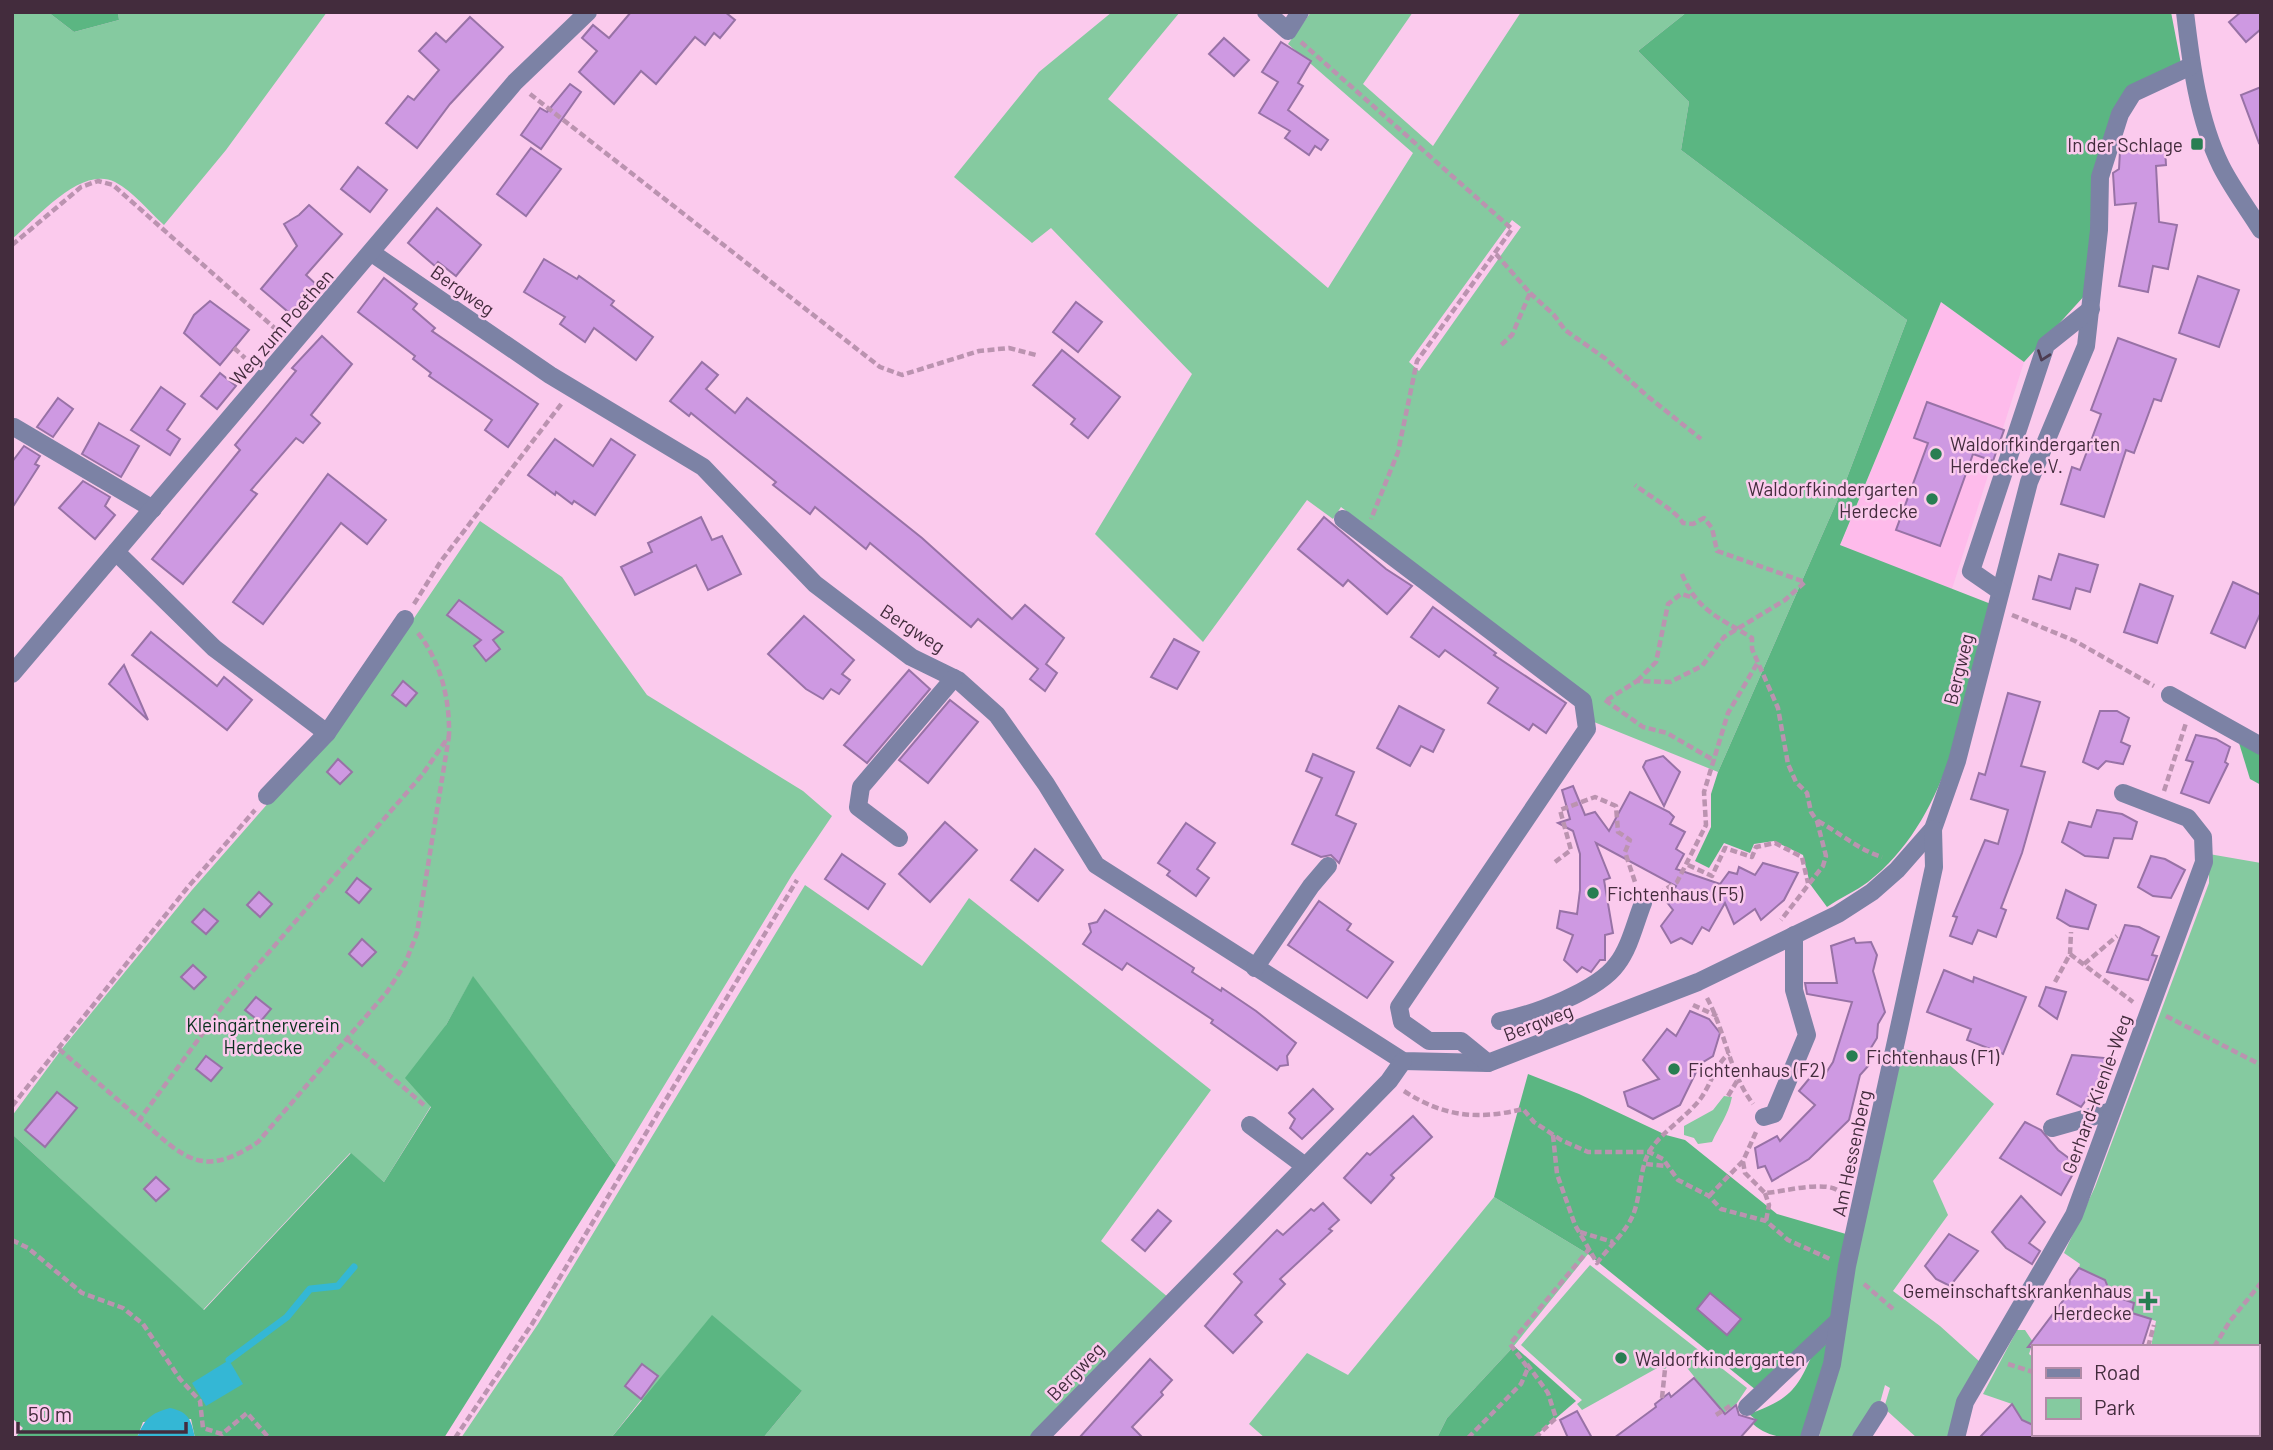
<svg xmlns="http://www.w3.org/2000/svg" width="2273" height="1450" viewBox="0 0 2273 1450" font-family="Barlow,sans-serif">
<rect width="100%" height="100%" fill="#fbcaed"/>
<!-- built -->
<path fill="#febbeb" d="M1941,302L2024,362L1952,589L1840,546Z"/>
<!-- green -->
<g fill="#85caa0" fill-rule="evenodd">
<path d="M12,12H48L74,32L119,20L118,12H327L226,150L164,225C149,212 133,191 115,182C81,165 37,218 12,239Z"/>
<path d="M1112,12H1180L1108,99L1328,288L1413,153L1288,44L1311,12H1413L1363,84L1433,146L1521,12H1687L1638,51L1689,102L1681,150L1907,320L1845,483L1718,772L1589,720V696L1341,507L1333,519L1307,500L1203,642L1095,534L1192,374L1051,228L1032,243L954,177L1039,72ZM1512,220L1521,227L1419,371L1409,362Z"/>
<path d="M480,521L562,577L647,695L803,791L832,816L792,875L616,1165L473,977L446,1025L431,1106L384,1182L350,1153L203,1310L12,1134V1116L61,1050L192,890L292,776L410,624Z"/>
<path d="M2209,854L2261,863V1438H2092L2090,1434H2257V1347H2151L2156,1321L2132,1313L2133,1303L2111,1295L2105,1280L2079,1268L2080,1264L2064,1253L2095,1187L2209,883Z"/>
<path d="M805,885L922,966L969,898L1211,1090L1101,1241L1169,1298L1031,1438H763L802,1391L641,1400L611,1438H461L538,1324Z"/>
<path d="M1898,1047L1945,1061L1994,1104L1933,1181L1948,1215L1893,1291L1940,1326L1980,1362L1951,1438H1917L1884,1408L1890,1388L1885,1385L1878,1410L1856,1438H1819Z"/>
<path d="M1724,1096L1732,1097C1728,1116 1719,1126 1712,1142L1698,1144L1694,1138L1684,1135V1126L1713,1110Z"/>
<path d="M1494,1197L1588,1254L1514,1346L1447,1418L1437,1438H1265L1249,1424L1307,1353L1348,1375Z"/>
<path d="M1590,1265L1747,1388L1737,1403L1719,1417L1705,1399L1710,1396L1679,1358L1665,1369L1659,1367L1582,1410L1577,1404L1582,1400L1521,1345Z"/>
<path d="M2017,1330H2025L2033,1342L2029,1354L2033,1357V1425L2022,1420L2012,1404L1983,1394Z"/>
</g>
<!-- forest -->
<g fill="#5bb682">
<path d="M48,12H118L119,20L74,32Z"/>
<path d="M1687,12H2171L2181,64L2116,113L2086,294L2024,362L1941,302L1840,545L1991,604C1965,700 1951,817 1868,882C1856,891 1840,898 1827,907L1810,884L1803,855L1774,841L1754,844L1750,853L1724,843L1709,868L1695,861L1711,827V794L1718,772L1845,483L1907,320L1681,150L1689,102L1638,51Z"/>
<path d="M2239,743L2261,755V785L2250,779Z"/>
<path d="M473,976L616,1165L444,1438H195L191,1419L143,1422L137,1438H15L23,1428L12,1418V1134L204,1310L351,1153L384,1182L431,1107L405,1078L446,1025Z"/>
<path d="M1528,1074L1579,1094L1666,1135L1685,1140L1777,1214L1846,1234L1830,1321L1756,1390L1588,1254L1494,1197Z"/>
<path d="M712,1315L802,1391L763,1438H611Z"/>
<path d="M1825,1344L1828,1347L1806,1438C1785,1438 1769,1438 1753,1424L1756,1420L1749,1414C1791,1399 1798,1389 1815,1348Z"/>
<path d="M1514,1346L1576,1401L1533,1438H1437L1447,1418Z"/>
</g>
<!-- water -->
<g fill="#34b7d5">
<path d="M229,1360L243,1384L206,1406L192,1383Z"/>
<path d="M170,1408C189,1412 191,1420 195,1438H137C144,1419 151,1413 170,1408Z"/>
</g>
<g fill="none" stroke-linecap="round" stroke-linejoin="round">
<!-- stream -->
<path stroke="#34b7d5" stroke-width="7" d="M229,1360L287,1317L310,1289L338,1286L354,1267"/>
</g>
<!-- building -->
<g fill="#ce99e2" stroke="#9872a6" stroke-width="2">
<path d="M631,12H725L735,20L720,38L714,33L705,45L695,37L656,84L641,71L614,104L579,72L597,51L582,38L593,25L609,38Z"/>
<path d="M2241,12H2261V29L2246,42L2229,22Z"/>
<path d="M470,17L503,47L450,104L417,148L386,123L408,96L414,100L439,70L419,51L436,33L446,42Z"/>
<path d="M1224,38L1249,60L1234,76L1209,54Z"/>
<path d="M1281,42L1311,61L1298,83L1303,86L1288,110L1328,140L1321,150L1315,146L1309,155L1285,138L1290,131L1259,113L1278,82L1262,72Z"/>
<path d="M570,84L581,92L541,149L521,135L540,108L547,112Z"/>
<path d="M2261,87V142L2259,143L2241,95Z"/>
<path d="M531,148L561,169L526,216L497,194Z"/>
<path d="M2165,148L2166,165L2156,166L2159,222L2177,225L2168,269L2153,266L2148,292L2119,286L2136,203L2115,205L2113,173L2119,169L2120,151Z"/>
<path d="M358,167L387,190L370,212L341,189Z"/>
<path d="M309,205L342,234L306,275L318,286L293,316L261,289L297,246L284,224L299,215Z"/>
<path d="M437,208L481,245L456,276L438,262L435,266L408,243Z"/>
<path d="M544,259L577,279L579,276L614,301L611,305L653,337L636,360L594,328L585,342L560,324L565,317L524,292Z"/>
<path d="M2198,276L2239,290L2219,347L2179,333Z"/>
<path d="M384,278L417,304L413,309L435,328L432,331L538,404L508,447L485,430L492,420L429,376L431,373L413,359L415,356L358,312Z"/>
<path d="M210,301L249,330L220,365L184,333L194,315Z"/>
<path d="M1076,302L1102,322L1078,352L1053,332Z"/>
<path d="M322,336L352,364L311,415L320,423L303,443L296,438L251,490L257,494L183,584L152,559L240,450L235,445L296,371L292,368Z"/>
<path d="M2118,338L2176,359L2161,401L2154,399L2134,453L2126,450L2104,517L2061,504L2072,467L2080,470L2101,414L2091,410Z"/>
<path d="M1062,350L1120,397L1088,438L1071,424L1075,419L1033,385Z"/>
<path d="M702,362L718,375L706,389L735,413L747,398L922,538L1012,619L1025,605L1064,638L1046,664L1057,673L1045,691L1030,679L1038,669L978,619L971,627L870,543L866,549L815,507L810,514L773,485L776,482L691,413L689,416L670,401Z"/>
<path d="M220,373L236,386L217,409L201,396Z"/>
<path d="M161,387L185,404L167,430L180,439L170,455L131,430Z"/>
<path d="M58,398L73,409L53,437L37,427Z"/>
<path d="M1927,402L2004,430L1993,461L1973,454L1940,546L1896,530L1928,443L1914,438Z"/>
<path d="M99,423L139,446L121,477L82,454Z"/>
<path d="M555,439L593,466L611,439L635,455L595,515L574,501L572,504L556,492L555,495L528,475Z"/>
<path d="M24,446L40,456L35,464L39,466L12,508V462Z"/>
<path d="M328,474L386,520L367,544L341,523L263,624L233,602Z"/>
<path d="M83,481L110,497L105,506L115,515L95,539L59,508Z"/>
<path d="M701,517L712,540L722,536L741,574L708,590L696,565L635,595L621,567L652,552L648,543Z"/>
<path d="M1324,517L1386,569L1412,586L1387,614L1348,580L1343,586L1298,549Z"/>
<path d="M2059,554L2098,565L2090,592L2076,588L2070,609L2033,599L2039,576L2051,580Z"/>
<path d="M2233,582L2261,595V612L2245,648L2211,633Z"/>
<path d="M2140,584L2173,596L2157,643L2124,632Z"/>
<path d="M459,600L503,632L493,640L500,649L486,661L474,646L481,640L447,615Z"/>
<path d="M1433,607L1496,653L1494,655L1566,703L1546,733L1533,724L1529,730L1488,703L1498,688L1445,650L1439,657L1411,637Z"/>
<path d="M804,616L854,660L842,674L850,680L839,694L831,689L823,699L806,689L768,654Z"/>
<path d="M151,632L217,686L224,677L252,700L227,730L132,655Z"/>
<path d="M1174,639L1199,652L1177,689L1151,677Z"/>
<path d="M124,665L148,720L109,684Z"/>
<path d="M909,670L930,689L867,763L844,745Z"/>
<path d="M403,681L417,693L406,706L392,695Z"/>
<path d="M2008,693L2040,702L2021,766L2045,772L2022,853L2001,908L2006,910L1996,937L1978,930L1972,944L1950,936L1957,917L1953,916L1985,840L1998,844L2008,810L1971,799L1979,773L1985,775Z"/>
<path d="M950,700L978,722L928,783L899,760Z"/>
<path d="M1399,706L1444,730L1433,752L1421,746L1410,766L1377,748Z"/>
<path d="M2100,711H2117L2129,718L2121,742L2130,746L2123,764L2106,761L2098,769L2083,762Z"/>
<path d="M2196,735L2216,739L2230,747L2225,762L2228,764L2209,803L2181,793L2193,762L2186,760Z"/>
<path d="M1313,754L1354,772L1336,815L1356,824L1339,863L1331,855L1321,857L1292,844L1322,778L1306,771Z"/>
<path d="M1663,756L1680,772L1664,806L1643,767L1646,761Z"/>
<path d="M338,759L352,772L340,784L327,772Z"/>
<path d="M1573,786L1585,815L1595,812L1609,831L1630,792L1669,812L1674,817L1670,824L1685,832L1676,849L1684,854L1676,869L1720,884L1729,872L1737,874L1739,867L1755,875L1763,863L1798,873L1784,900L1761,920L1755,909L1734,924L1725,903L1709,931L1702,927L1692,944L1681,938L1671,943L1661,926L1673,910L1666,901L1676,886L1596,843L1610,878L1604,880L1613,933L1605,935V960H1600L1591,972L1582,967L1577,972L1564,960L1573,935L1557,928L1560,911L1577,914L1580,890V854L1573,831L1558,823L1570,819L1562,790Z"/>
<path d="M2097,810L2122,814L2137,822L2132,839L2114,838L2108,858L2085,856L2062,842L2069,822L2091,827Z"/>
<path d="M945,822L977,850L930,902L899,874Z"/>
<path d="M1186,823L1215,843L1197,869L1209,878L1196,896L1167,875L1170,871L1158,863Z"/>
<path d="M1035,849L1063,870L1038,901L1011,880Z"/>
<path d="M842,854L885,884L868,909L825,879Z"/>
<path d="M2151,856L2165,859L2185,870L2171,898L2153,896L2138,887Z"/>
<path d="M357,878L371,889L359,903L346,892Z"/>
<path d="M2066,890L2096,905L2088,929L2070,926L2057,918Z"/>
<path d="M259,892L272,904L260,917L247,905Z"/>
<path d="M1319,901L1351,924L1347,930L1393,962L1367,998L1288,945Z"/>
<path d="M204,909L218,921L206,934L192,922Z"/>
<path d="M1105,910L1194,968L1192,972L1221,991L1222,988L1256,1011L1296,1043L1287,1056L1288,1065L1280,1066L1277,1070L1211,1023L1213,1020L1127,963L1122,970L1083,944L1091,932L1089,924L1097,922Z"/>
<path d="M2125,925L2139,927L2159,937L2152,955L2157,956L2148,980L2107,972Z"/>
<path d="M1854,938L1856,943L1871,942L1877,955L1873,971L1885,1012L1878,1024L1877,1038L1869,1051V1065L1860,1075L1849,1120L1809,1159L1772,1181L1765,1166L1758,1168L1755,1148L1777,1136L1780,1141L1815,1105L1799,1091L1813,1074L1822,1079L1833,1062L1852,1002L1807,994L1805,983H1837L1831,946Z"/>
<path d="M362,939L376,952L362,966L349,954Z"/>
<path d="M193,965L206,977L194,989L181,977Z"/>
<path d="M1944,970L1973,982L1974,977L2026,997L2003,1054L1967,1040L1971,1029L1927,1012Z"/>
<path d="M2046,987L2066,992L2057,1019L2039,1006Z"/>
<path d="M256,997L271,1009L260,1022L245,1010Z"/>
<path d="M1690,1011L1709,1019L1720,1033L1713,1056L1700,1064L1680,1105L1653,1119L1628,1106L1624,1092L1659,1079L1643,1060L1667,1029L1676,1036Z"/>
<path d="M2072,1055L2116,1059L2104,1088L2094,1089L2081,1107L2057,1094Z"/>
<path d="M206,1056L222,1068L211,1081L196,1069Z"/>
<path d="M1313,1089L1333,1109L1302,1139L1290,1128L1295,1119L1289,1113Z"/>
<path d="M57,1092L77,1108L45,1147L25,1130Z"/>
<path d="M1413,1116L1432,1137L1391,1175L1394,1178L1371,1203L1344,1178L1367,1153L1370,1155Z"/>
<path d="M2025,1122L2041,1130L2058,1150L2078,1165L2061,1195L2000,1158Z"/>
<path d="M156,1177L169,1189L156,1201L144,1189Z"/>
<path d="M2021,1196L2045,1222L2029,1243L2040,1251L2032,1264L2006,1248L1992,1232Z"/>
<path d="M1323,1203L1339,1220L1329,1229L1332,1231L1280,1279L1285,1284L1255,1315L1262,1322L1233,1353L1205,1326L1242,1282L1234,1274L1277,1230L1283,1235L1311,1209L1314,1211Z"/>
<path d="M1158,1210L1171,1221L1145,1251L1132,1240Z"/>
<path d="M1949,1234L1978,1251L1950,1286L1936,1279L1925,1266Z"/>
<path d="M2079,1268L2105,1280L2111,1295L2134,1303L2132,1313L2151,1319L2142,1347H2028L2068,1294L2070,1280Z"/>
<path d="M1710,1293L1741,1319L1727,1335L1697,1309Z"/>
<path d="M1150,1359L1172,1380L1161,1392L1163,1395L1132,1427L1143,1438H1079Z"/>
<path d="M642,1364L658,1376L641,1399L625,1386Z"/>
<path d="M1694,1378L1725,1414L1736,1405L1739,1415L1756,1420L1740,1438H1614L1656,1407L1655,1404L1669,1393L1671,1397Z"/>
<path d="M2012,1404L2022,1420L2033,1425V1434H2052L2060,1438H1979Z"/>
<path d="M1577,1411L1592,1438H1568L1560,1420Z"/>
</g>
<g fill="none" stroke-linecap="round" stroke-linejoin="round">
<!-- path -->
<g stroke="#bb93b0" stroke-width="4.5" stroke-dasharray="7 3.5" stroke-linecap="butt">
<path d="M1301,42L1512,229L1417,361L1398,452L1371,519"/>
<path d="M530,94L880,367L902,375L979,351L1009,348L1036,355"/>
<path d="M12,245L81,187L98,181L113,185L279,332"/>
<path d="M1496,254L1530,293L1512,335L1499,347"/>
<path d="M1530,293L1554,315L1565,330L1606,359L1646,395L1701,439"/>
<path d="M234,348L245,358"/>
<path d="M1682,574C1698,612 1719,617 1752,638V649L1778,708L1788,764L1796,782L1807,793L1811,812L1817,821L1826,856L1823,866L1781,920"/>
<path d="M414,604L441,561L562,403"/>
<path d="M2012,615L2075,641L2154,686"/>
<path d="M418,633C441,662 450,700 449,736L422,775L225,1003L140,1119C183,1157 202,1180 258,1142L387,992L405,964L417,933L449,736"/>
<path d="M1637,681L1656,662L1668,604L1681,594L1691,597"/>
<path d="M1605,700L1643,727L1667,733L1715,761"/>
<path d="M1607,700L1637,681L1670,682L1702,666L1724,637L1785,600L1805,582L1717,551L1712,528L1704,518L1693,524L1683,523C1674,509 1649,496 1635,485"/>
<path d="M2164,791L2186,723"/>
<path d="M1818,821C1840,833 1859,850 1882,857"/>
<path d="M1555,862L1571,850L1560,810L1595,797L1616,806L1618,832L1630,840L1625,852L1636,885"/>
<path d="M1688,865L1712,876L1725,848L1752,857L1756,847L1775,843L1802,857L1808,883"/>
<path d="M1658,894L1677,882L1706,825L1704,792L1728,713L1758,662"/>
<path d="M2070,954L2133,1002"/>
<path d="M2084,964L2117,936"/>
<path d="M2055,982L2070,954L2071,932"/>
<path d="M1707,998C1726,1033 1729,1072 1753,1104"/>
<path d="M1693,1005L1717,1016"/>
<path d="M2166,1016L2261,1065"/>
<path d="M347,1039L424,1105"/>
<path d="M59,1049L140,1119"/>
<path d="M1404,1091C1444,1117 1478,1120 1523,1109L1534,1122L1561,1140L1588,1152H1649L1663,1159L1678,1180L1709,1196L1721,1209L1766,1221L1788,1240L1830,1259"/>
<path d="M1728,1096L1737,1081"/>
<path d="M12,1106L188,887L255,810"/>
<path d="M1553,1135L1557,1174L1575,1225L1597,1263C1608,1248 1626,1232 1633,1215C1641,1196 1639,1171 1649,1152C1659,1134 1689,1115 1701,1098C1711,1084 1716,1063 1729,1054"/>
<path d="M1743,1162L1745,1173L1765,1193C1784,1192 1830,1178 1842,1194"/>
<path d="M1646,1164L1667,1166"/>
<path d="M1765,1193L1769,1205L1766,1221"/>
<path d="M1709,1196L1743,1161L1756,1132"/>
<path d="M1580,1232L1613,1242"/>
<path d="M12,1240L28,1248L82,1293L123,1308L143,1324L180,1379L200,1401L203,1428L222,1434L247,1413L269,1438"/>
<path d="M1864,1284L1893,1309"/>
<path d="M2148,1347L2154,1325"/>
<path d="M2214,1347L2230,1321L2261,1283"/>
<path d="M1527,1364L1548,1393L1556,1418L1535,1438"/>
<path d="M2008,1364L2033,1372"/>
<path d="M1662,1398L1665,1369"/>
<path d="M1716,1415L1730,1406"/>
<path d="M2130,1436L2135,1434"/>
<path d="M455,1438L532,1324L797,880"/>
<path d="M1468,1438L1521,1384L1528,1368L1510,1344L1590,1248"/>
</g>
<!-- minor -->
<g stroke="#7c82a5" stroke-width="18">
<path d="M1266,12L1288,31L1300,12"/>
<path d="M2185,12C2191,63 2198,119 2221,166C2232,188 2248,209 2261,230"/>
<path d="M372,253L550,375L703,467L815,584L911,657L958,680L997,715L1046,784L1096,865L1403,1061L1488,1063L1698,982L1838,914L1872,892L1897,870L1933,829L1957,761L2029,482L2086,346L2099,230L2100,177L2120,114L2133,93L2191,66"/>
<path d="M14,427L153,509"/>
<path d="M1343,519L1583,701L1587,729L1399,1007L1402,1022L1429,1041H1461L1488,1063"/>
<path d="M116,552L214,648L327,733"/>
<path d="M2000,591L1971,571L2046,345L2091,309"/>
<path d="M12,674L515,82L588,12"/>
<path d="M2170,695L2261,746"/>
<path d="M267,796L327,733L405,619"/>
<path d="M899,838L858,807L861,787L954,678"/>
<path d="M1255,968L1311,886L1328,866"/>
<path d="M1500,1021C1532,1015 1598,991 1617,964C1630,947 1635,923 1643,903"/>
<path d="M1764,1117L1774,1114L1807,1035L1794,990V935"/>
<path d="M1250,1125L1305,1166"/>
<path d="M2052,1128L2112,1111"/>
<path d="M1747,1407L1838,1321"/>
<path d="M1039,1438L1389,1081L1403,1061"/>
<path d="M1809,1438L1832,1364L1847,1266L1934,867L1933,829"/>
<path d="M1861,1438L1879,1410"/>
<path d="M1956,1438L1965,1402L2074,1215L2204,862L2203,837L2188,818L2123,793"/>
</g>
</g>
<!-- one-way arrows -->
<defs><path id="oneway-chevron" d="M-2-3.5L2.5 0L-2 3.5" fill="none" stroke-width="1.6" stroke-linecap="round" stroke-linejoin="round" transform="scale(1.75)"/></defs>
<use stroke="#4e3d52" href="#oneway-chevron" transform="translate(2043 356) rotate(110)"/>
<!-- markers -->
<g fill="#287e52" stroke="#fbcaed" stroke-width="2.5">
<rect x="2190" y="137" width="14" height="14" rx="3.5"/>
<circle cx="1936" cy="454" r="7"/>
<circle cx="1932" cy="499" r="7"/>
<circle cx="1593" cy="893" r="7"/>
<circle cx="1852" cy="1056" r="7"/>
<circle cx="1674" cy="1069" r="7"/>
<path d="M2144.5 1290.5h7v7h7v7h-7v7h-7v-7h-7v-7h7z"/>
<circle cx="1621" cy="1358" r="7"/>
</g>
<g text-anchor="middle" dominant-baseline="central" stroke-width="5" stroke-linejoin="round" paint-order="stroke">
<!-- poi labels -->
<g font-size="19" fill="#432c3d" stroke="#fbcaed" text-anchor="start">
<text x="2183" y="144" text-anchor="end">In der Schlage</text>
<text x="1950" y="443">Waldorfkindergarten<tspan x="1950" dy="22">Herdecke e.V.</tspan></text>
<text x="1918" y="488" text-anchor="end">Waldorfkindergarten<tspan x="1918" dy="22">Herdecke</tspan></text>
<text x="1607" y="893">Fichtenhaus (F5)</text>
<text x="1866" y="1056">Fichtenhaus (F1)</text>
<text x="1688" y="1069">Fichtenhaus (F2)</text>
<text x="2132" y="1290" text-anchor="end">Gemeinschaftskrankenhaus<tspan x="2132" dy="22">Herdecke</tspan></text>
<text x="1635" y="1358">Waldorfkindergarten</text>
</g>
<!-- street labels -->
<g font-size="19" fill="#432c3d" stroke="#fbcaed">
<text transform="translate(463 290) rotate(35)">Bergweg</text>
<text transform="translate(281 327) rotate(-49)">Weg zum Poethen</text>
<text transform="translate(913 628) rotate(33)">Bergweg</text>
<text transform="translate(1958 669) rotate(-76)">Bergweg</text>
<text transform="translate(1538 1022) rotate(-21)">Bergweg</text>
<text transform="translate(2096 1094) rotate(-70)">Gerhard-Kienle-Weg</text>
<text transform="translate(1851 1153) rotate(-78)">Am Hessenberg</text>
<text transform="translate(1075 1371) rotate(-46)">Bergweg</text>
</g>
<!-- park labels -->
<g font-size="19" fill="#0a321e" stroke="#fbcaed">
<text x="263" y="1024">Kleingärtnerverein<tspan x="263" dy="22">Herdecke</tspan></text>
</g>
</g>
<!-- border -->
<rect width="2273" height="1450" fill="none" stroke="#432c3d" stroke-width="28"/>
<!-- legend -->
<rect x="2032" y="1345" width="228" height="91" fill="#fbcaed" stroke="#b18ba7" stroke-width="2"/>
<rect x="2046" y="1368" width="35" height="10" fill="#7c82a5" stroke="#b18ba7" stroke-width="2"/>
<text x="2094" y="1380" font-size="21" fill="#432c3d">Road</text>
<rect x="2046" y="1398" width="35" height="21" fill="#85caa0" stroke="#b18ba7" stroke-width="2"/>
<text x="2094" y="1415" font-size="21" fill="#432c3d">Park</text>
<!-- scale -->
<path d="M18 1422v10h168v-10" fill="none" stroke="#432c3d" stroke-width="3.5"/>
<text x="28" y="1422" font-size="21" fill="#432c3d" stroke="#fbcaed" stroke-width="5" paint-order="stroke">50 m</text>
</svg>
